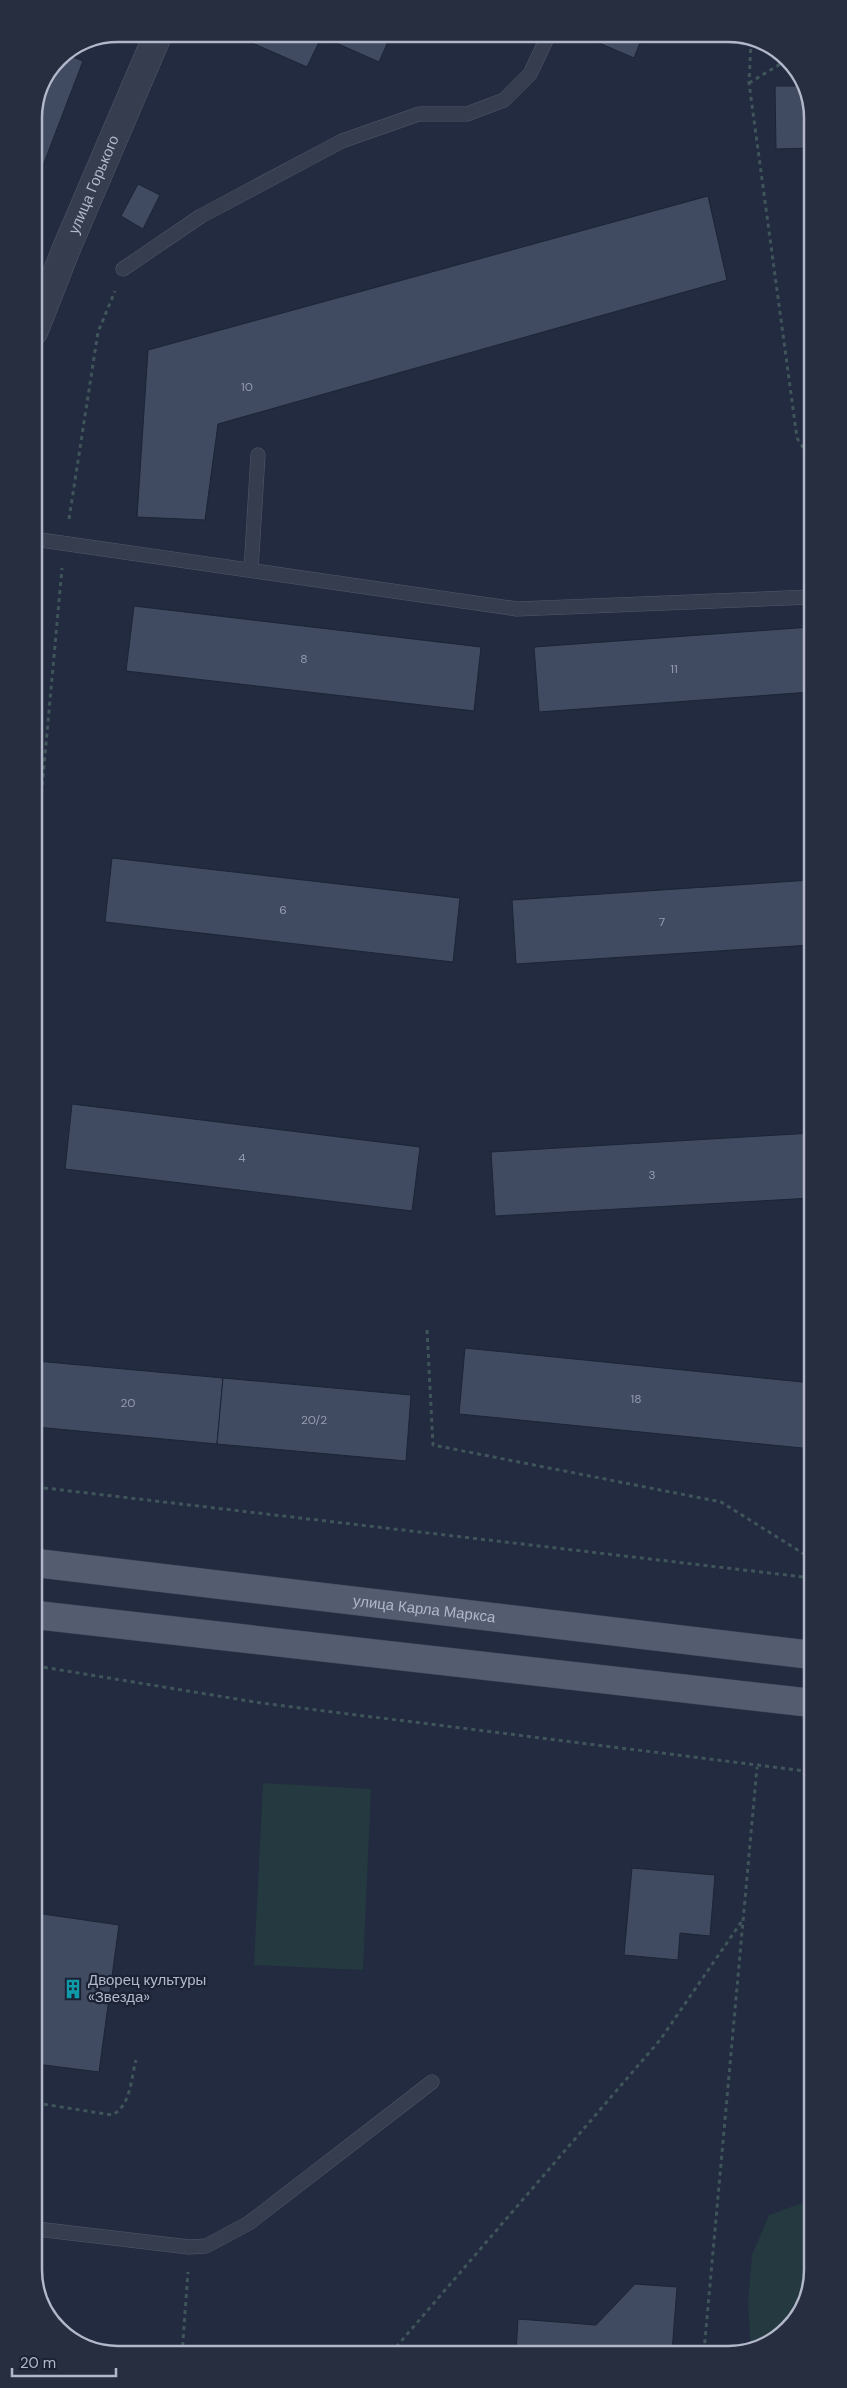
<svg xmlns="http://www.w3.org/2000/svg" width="847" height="2388" viewBox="0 0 847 2388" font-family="'DM Sans',sans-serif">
<rect width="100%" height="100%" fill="#222b3f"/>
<!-- green -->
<g fill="#243940">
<path d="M263,1783L371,1789L363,1970L254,1965Z"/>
<path d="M813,2199V2270L796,2321L751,2351L748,2303L752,2255L769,2215Z"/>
</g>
<!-- building -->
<g fill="#404a61" stroke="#1d2436">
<path d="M581,35H643L634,58Z"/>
<path d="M390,37L379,62L325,38Z"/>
<path d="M321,38L307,67L243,39Z"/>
<path d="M65,54L83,61L34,189V113L59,58Z"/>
<path d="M775,86H803L809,95L810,148L776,149Z"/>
<path d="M138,184L160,195L143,229L121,216Z"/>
<path d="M708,196L727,280L218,424L205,520L137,517L148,350Z"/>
<path d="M134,606L481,647L474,711L126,671Z"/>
<path d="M811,627V692L539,712L534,647Z"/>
<path d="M112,858L460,898L453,962L105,922Z"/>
<path d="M811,880V945L516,964L512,900Z"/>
<path d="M72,1104L420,1147L412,1211L65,1169Z"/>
<path d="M812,1133V1198L495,1216L491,1152Z"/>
<path d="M465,1348L812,1383V1449L459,1414Z"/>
<path d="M36,1361L223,1378L217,1444L36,1427Z"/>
<path d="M223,1378L411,1395L406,1461L217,1444Z"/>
<path d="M632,1868L715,1875L710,1936L680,1933L678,1960L624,1955Z"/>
<path d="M36,1913L119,1925L99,2072L36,2064Z"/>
<path d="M635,2284L677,2287L672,2352H516L518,2319L596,2325Z"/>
<path d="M105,2351L135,2354H113Z"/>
</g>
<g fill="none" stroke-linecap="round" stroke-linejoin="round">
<defs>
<g id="lane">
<path d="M123,269L201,216L342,141L419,114H467L504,100L530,74L548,36"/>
<path d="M34,539L517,609L811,597"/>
<path d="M251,570L258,455"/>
<path d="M37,2229L189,2247L206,2246L249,2223L432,2082"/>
</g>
<g id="street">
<path id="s1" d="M34,331L67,247L156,39"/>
</g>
<g id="primary">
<path id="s2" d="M36,1563L812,1655"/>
<path d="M36,1615L812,1703"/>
</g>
</defs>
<!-- lane casing -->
<use href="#lane" stroke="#51586a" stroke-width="15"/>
<!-- street casing -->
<use href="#street" stroke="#51586a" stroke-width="29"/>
<!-- primary casing -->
<use href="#primary" stroke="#3f4658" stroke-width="29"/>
<!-- path -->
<g stroke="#3f555a" stroke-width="3" stroke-dasharray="4 4" stroke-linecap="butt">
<path d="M751,41L749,83L797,438L811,460"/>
<path d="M749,83L787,60"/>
<path d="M69,519L98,332L115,291"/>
<path d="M35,865L62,568"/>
<path d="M427,1330L433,1445L721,1502L812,1559"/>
<path d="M36,1487L812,1578"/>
<path d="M36,1666L261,1703L813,1772"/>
<path d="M36,2103L112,2115C131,2106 131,2078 136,2060"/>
<path d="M704,2351L757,1767"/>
<path d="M391,2353L660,2040L742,1921"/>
<path d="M182,2354L188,2272"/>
</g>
<!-- lane -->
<use href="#lane" stroke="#363d4f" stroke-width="14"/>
<!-- street -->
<use href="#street" stroke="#363d4f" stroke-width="28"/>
<!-- primary -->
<use href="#primary" stroke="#545c6f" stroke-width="28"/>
</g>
<!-- icons -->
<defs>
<symbol id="building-bare" viewBox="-9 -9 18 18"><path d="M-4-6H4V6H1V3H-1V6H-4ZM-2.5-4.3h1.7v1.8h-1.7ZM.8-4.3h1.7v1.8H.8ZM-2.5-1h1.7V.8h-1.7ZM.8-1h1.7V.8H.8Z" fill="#0f9aa8" stroke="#1b2234" stroke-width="2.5" paint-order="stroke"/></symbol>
</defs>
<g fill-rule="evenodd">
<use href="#building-bare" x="59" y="1975" width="28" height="28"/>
</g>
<g text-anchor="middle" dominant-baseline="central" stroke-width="4.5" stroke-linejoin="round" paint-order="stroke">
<!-- number labels -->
<g font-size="12" fill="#969cb0">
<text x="247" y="387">10</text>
<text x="304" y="659">8</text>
<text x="674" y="669">11</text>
<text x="283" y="910">6</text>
<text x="662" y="922">7</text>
<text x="242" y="1158">4</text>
<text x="652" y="1175">3</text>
<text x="636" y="1399">18</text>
<text x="128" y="1403">20</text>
<text x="314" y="1420">20/2</text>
</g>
<!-- street labels -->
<g font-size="15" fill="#b2b8ca" stroke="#1b2234">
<text stroke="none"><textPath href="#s1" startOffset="158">улица Горького</textPath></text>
<text stroke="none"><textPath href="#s2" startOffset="391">улица Карла Маркса</textPath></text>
</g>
<!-- poi labels -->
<g font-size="15" fill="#b2b8ca" stroke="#1b2234" text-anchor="start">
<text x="88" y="1980">Дворец культуры<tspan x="88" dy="17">«Звезда»</tspan></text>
</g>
</g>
<!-- crop -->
<path d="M0 0H847V2388H0ZM118 42H728A76 76 0 0 1 804 118V2270A76 76 0 0 1 728 2346H118A76 76 0 0 1 42 2270V118A76 76 0 0 1 118 42Z" fill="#272e40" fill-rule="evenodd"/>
<path fill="none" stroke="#b2b8ca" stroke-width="2.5" d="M118 42H728A76 76 0 0 1 804 118V2270A76 76 0 0 1 728 2346H118A76 76 0 0 1 42 2270V118A76 76 0 0 1 118 42Z"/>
<!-- scale -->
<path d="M12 2368v8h104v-8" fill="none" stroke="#b2b8ca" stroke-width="2.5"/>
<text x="20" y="2368" font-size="15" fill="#b2b8ca" stroke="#1b2234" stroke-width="4" paint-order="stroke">20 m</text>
</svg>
